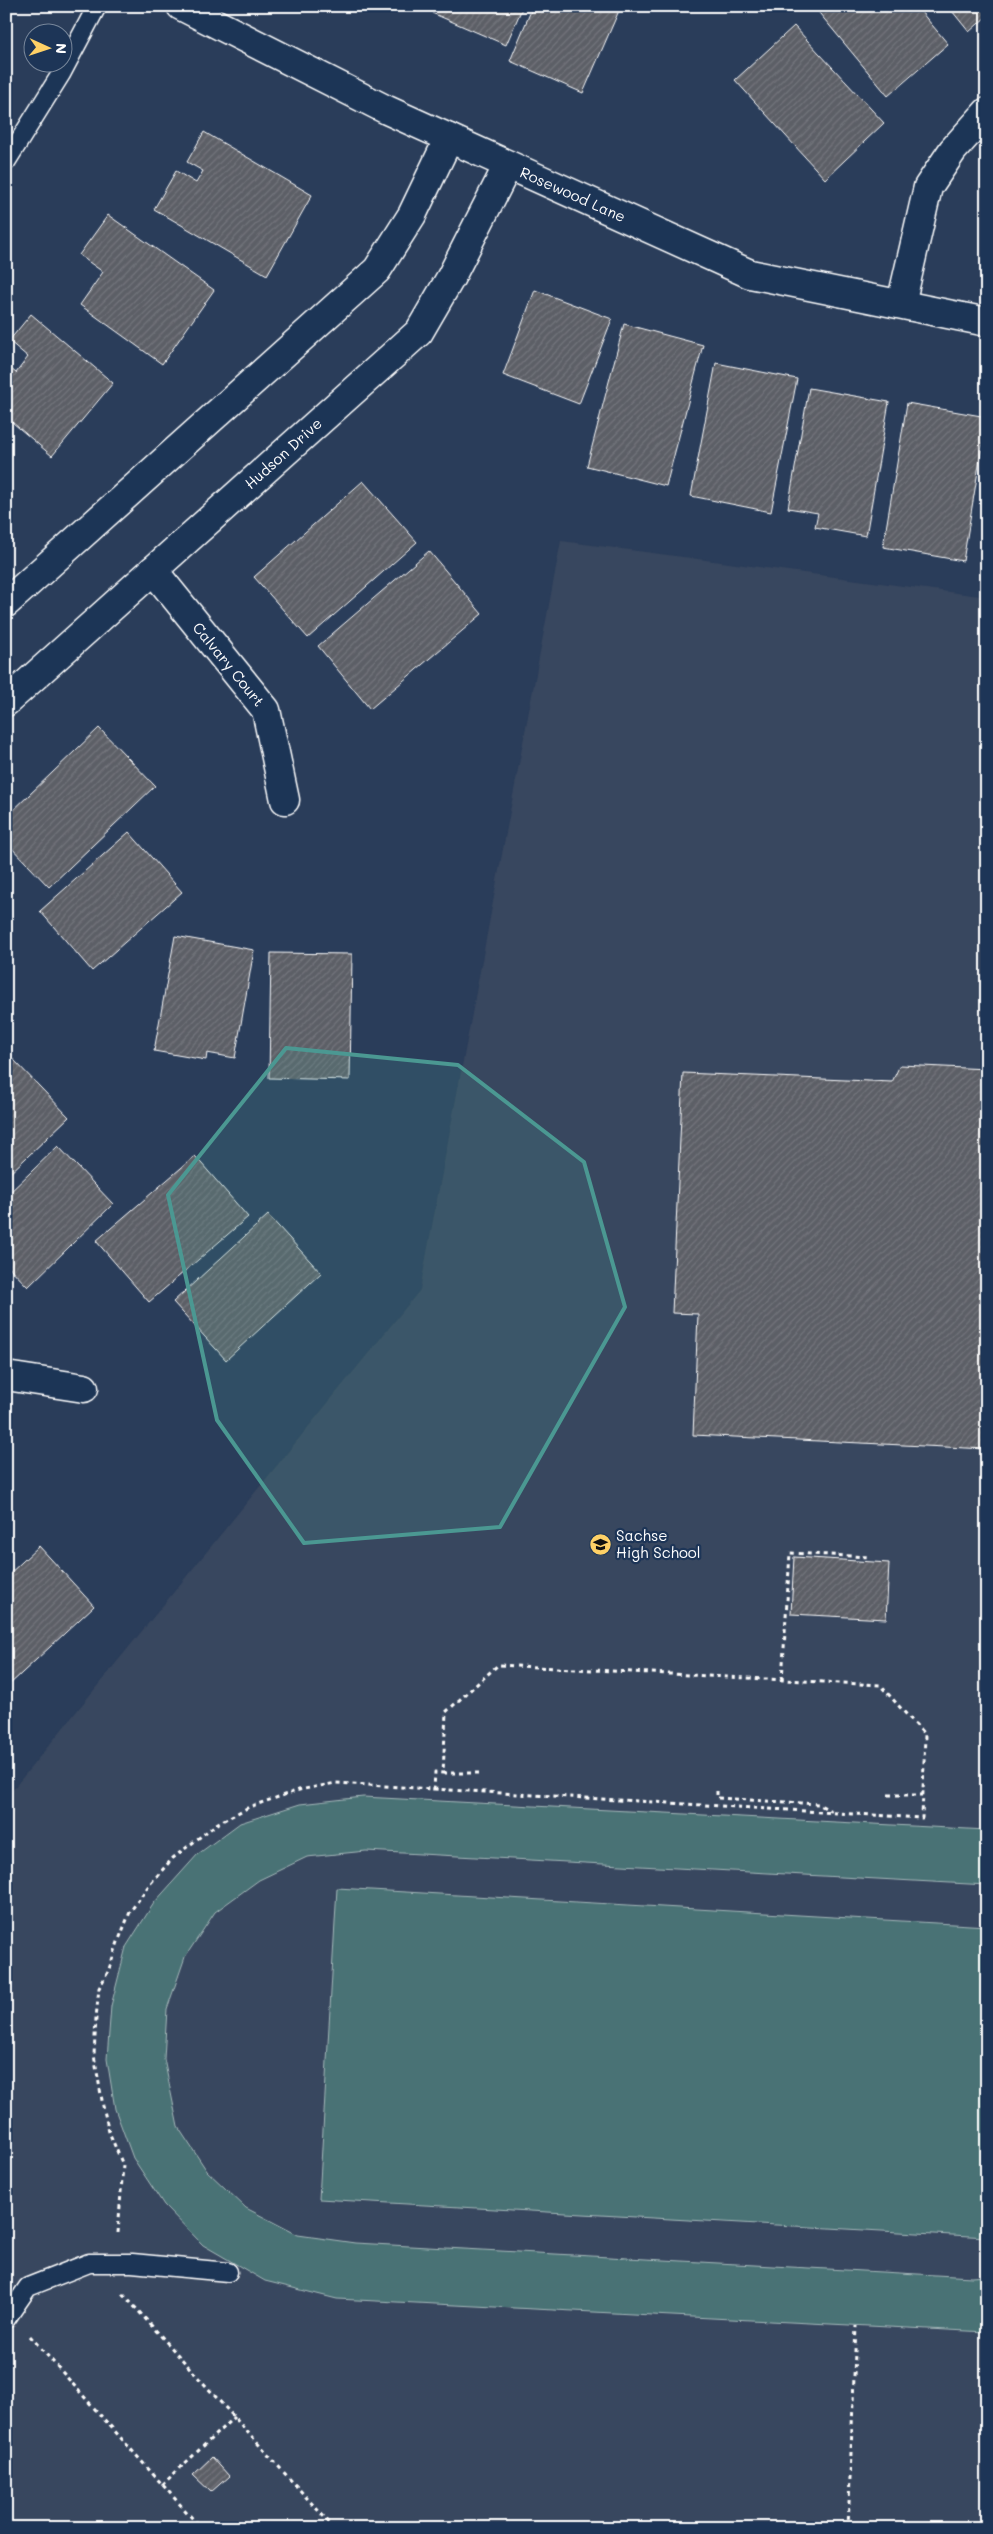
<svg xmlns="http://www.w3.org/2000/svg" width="993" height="2534" viewBox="0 0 993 2534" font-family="Mali,sans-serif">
<defs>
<pattern id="building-hatch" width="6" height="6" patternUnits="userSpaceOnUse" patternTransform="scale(1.25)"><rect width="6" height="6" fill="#5c5e66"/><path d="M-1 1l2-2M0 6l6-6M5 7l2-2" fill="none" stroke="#74767d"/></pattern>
</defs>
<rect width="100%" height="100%" fill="#2a3d5a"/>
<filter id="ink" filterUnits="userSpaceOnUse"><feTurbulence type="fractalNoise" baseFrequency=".02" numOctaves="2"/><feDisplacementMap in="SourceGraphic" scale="10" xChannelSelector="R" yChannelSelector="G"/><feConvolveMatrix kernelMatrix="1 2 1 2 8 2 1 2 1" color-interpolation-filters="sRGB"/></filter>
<g filter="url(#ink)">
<!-- built -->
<path fill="#39475e" d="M561,541L987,597V2528H6V1798L420,1290Z"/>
<!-- green -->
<g fill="#4a7275" stroke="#a4b8ba">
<path d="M363,1797L987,1830V1885L366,1851L307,1857L259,1880L215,1912L185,1957L167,2009L164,2059L178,2127L207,2171L246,2208L298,2235L355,2243L972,2277L987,2276V2332L337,2299L265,2281L203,2245L164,2205L133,2158L115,2109L107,2059L111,2006L126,1947L154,1903L198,1854L240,1823L300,1804Z"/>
<path d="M337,1888L987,1926V2237L319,2199Z"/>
</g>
<!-- building -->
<g fill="url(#building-hatch)" stroke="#fff">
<path d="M435,6H523L506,45L432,13Z"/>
<path d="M533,6H621L583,93L510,61Z"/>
<path d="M817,6H916L948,44L888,96L815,8Z"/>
<path d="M948,6H987V16L969,32Z"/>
<path d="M794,26L884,123L825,179L735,80Z"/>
<path d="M204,132L312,195L267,275L154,209L176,171L196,183L203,171L187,162Z"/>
<path d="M108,215L214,290L162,364L80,305L103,272L79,255Z"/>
<path d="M535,290L612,319L579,404L503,375Z"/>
<path d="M31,314L113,383L52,456L6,417V365L16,373L28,357L9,341Z"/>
<path d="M624,324L703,345L666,486L587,466Z"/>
<path d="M716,363L797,379L771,512L691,496Z"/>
<path d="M809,388L889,402L866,536L815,527L818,513L788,508Z"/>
<path d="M907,403L987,417L963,561L883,547Z"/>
<path d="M363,481L417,542L308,638L254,577Z"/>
<path d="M429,551L482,614L370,709L318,646Z"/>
<path d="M99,728L155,786L49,887L6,842V817Z"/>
<path d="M129,832L182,892L92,971L40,911Z"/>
<path d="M175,936L254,950L235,1058L207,1053L206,1060L154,1051Z"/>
<path d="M271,953L352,954L350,1080L269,1078Z"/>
<path d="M12,1058L69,1117L6,1177V1064Z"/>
<path d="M900,1065L987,1069V1449L693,1435L698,1314L672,1313L683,1073L892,1082Z"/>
<path d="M58,1146L113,1204L28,1287L6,1264V1196Z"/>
<path d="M195,1156L248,1217L149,1302L96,1241Z"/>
<path d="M268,1215L321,1273L226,1360L173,1302Z"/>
<path d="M39,1546L94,1606L8,1686L6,1577Z"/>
<path d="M794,1557L889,1563L886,1619L791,1614Z"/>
<path d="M212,2457L229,2476L211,2492L193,2475Z"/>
</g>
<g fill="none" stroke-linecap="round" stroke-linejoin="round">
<defs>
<g id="service">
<path d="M6,162L61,74L97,6"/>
<path d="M6,2319L28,2287L89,2263H132L228,2272"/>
</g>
<g id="minor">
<path d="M901,304L928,187L953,150L987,112"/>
<path d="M153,570L266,710L285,800"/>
<path d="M6,1376L84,1388"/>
</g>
<g id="tertiary">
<path d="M181,6L387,110L750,274L987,322"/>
<path d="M6,603L377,270L412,215L449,138"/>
<path d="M6,702L419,332L451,277L508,165"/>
</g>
</defs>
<!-- service casing -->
<use href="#service" stroke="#fff" stroke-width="21"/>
<!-- minor casing -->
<use href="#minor" stroke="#fff" stroke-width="31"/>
<!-- tertiary casing -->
<use href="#tertiary" stroke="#fff" stroke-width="31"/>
<!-- path -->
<g stroke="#fff" stroke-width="3" stroke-dasharray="4 4" stroke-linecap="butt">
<path d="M782,1680L790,1553L870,1557"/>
<path d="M443,1773H479"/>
<path d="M717,1791V1798L818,1804L833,1812"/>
<path d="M888,1795H923"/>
<path d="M118,2233L123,2165L109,2132L103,2106L94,2055L96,2018L99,1988L108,1972L118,1942L130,1912L150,1884L173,1858L218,1823L249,1807L299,1790L336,1783L434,1789L435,1772L443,1773L446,1712L498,1665L880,1685L925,1735L922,1818L434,1789"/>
<path d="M123,2294L334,2528"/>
<path d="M30,2336L201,2528"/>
<path d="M162,2485L234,2417"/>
<path d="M848,2528L856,2326"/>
</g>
<!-- service -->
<use href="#service" stroke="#1d3557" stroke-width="18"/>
<!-- minor -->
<use href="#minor" stroke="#1d3557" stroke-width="28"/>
<!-- tertiary -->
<use href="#tertiary" stroke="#1d3557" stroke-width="28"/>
</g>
</g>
<!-- marked area -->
<path fill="#4b9892" fill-opacity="0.2" stroke="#4b9892" stroke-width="4" stroke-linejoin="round" d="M286,1048L458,1065L584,1162L625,1307L500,1527L304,1543L217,1420L168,1195Z"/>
<!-- icons -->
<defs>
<symbol id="school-disc" viewBox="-11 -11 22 22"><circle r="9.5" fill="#ffd166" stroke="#1d3557"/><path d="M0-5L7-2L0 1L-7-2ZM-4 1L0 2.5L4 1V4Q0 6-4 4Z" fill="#111"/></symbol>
</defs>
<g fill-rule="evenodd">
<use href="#school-disc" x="588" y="1532" width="25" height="25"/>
</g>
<g text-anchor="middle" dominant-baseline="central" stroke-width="4.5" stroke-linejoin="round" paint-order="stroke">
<!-- street labels -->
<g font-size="15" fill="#fff" stroke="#1d3557">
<text transform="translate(573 194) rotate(24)">Rosewood Lane</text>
<text transform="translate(283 453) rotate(-42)">Hudson Drive</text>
<text transform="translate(229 664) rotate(51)">Calvary Court</text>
</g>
<!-- poi labels -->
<g font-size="15" fill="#fff" stroke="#1d3557" text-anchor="start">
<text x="616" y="1535">Sachse<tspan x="616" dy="17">High School</tspan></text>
</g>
</g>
<!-- margin -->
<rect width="993" height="2534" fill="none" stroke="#1d3557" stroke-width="25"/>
<rect x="12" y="12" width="968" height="2509" fill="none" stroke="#fff" stroke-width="2" filter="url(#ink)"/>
<!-- north arrow -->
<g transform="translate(48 48) rotate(93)"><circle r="24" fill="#1d3557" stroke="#77869a"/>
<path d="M0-4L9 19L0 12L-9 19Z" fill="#ffd166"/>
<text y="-8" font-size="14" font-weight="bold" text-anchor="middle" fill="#ffffff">N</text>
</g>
</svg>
